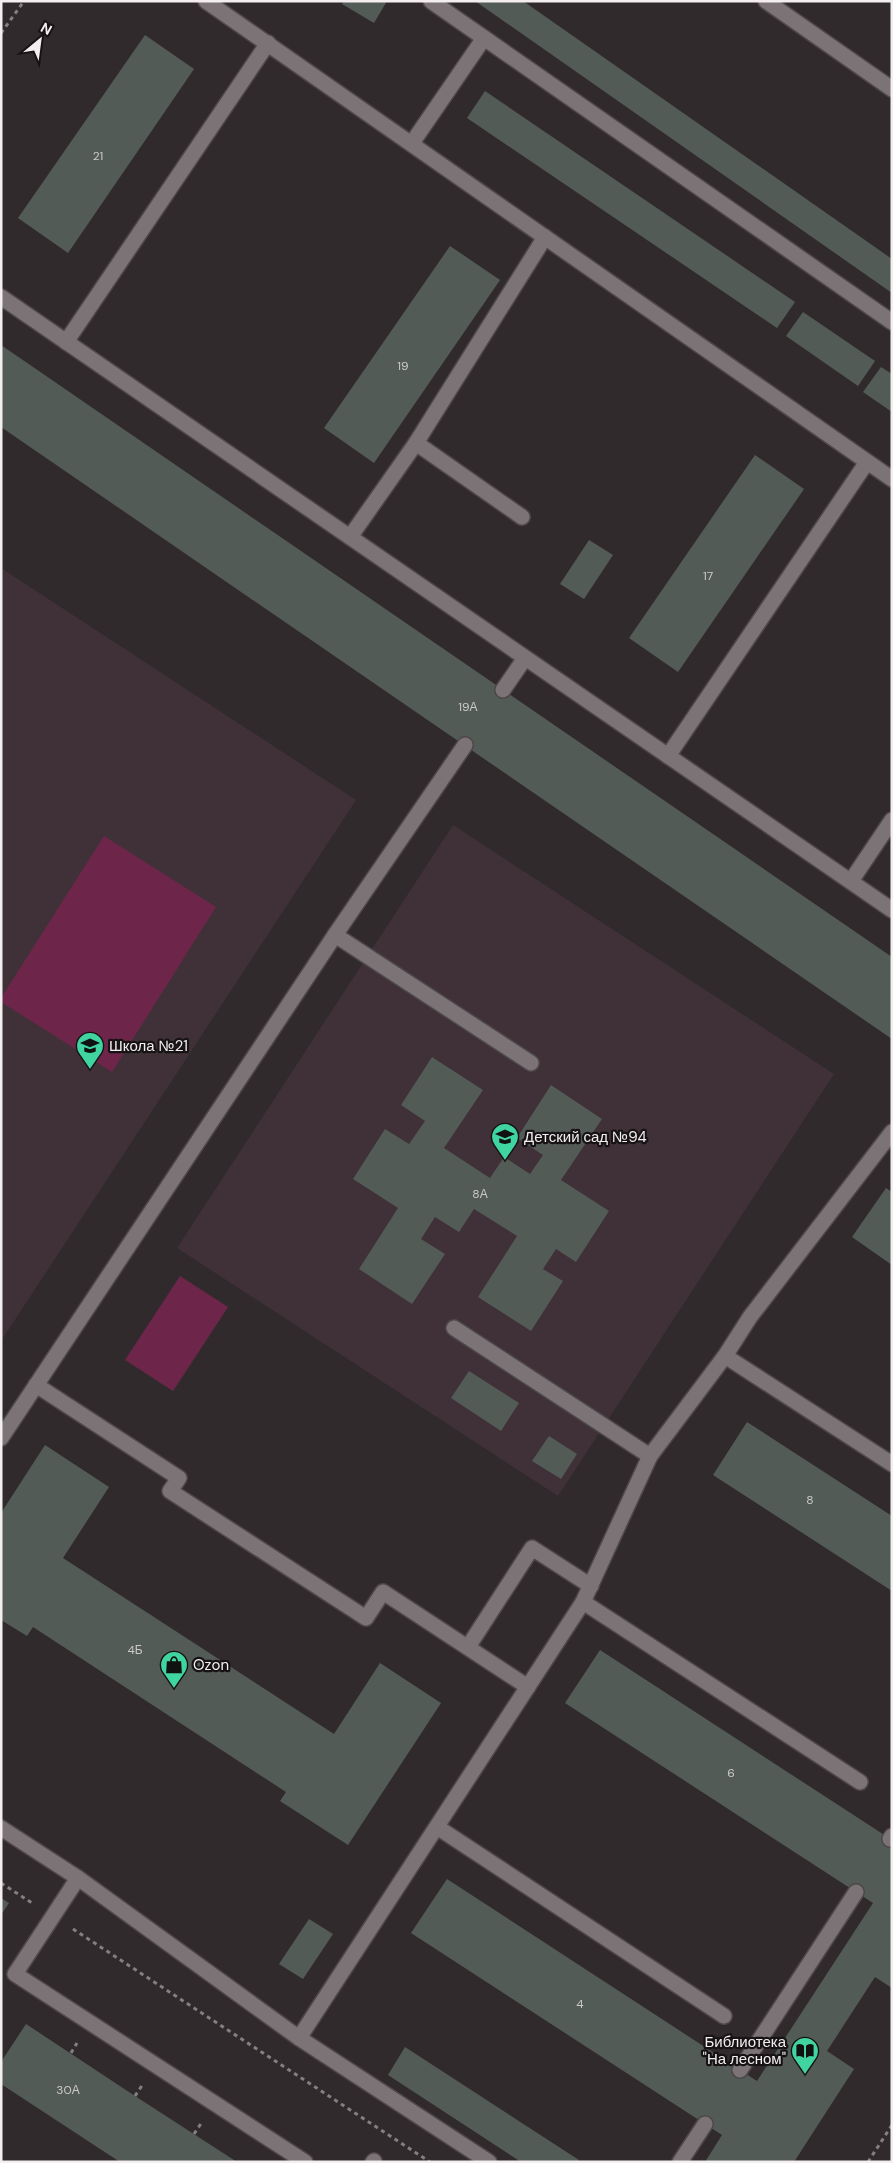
<svg xmlns="http://www.w3.org/2000/svg" width="893" height="2163" viewBox="0 0 893 2163" font-family="'DM Sans',sans-serif">
<rect width="100%" height="100%" fill="#312a2d"/>
<!-- built -->
<g fill="#3f3137">
<path d="M1,568L356,800L1,1341Z"/>
<path d="M453,825L834,1074L558,1496L177,1248Z"/>
</g>
<!-- green -->
<g fill="#6d264a">
<path d="M104,836L216,907L112,1072L1,1002V998Z"/>
<path d="M180,1276L228,1307L173,1391L125,1360Z"/>
</g>
<!-- building -->
<g fill="#535b57">
<path d="M344,1H387L374,23L342,4Z"/>
<path d="M475,1H523L892,259V293Z"/>
<path d="M145,35L194,69L68,253L18,218Z"/>
<path d="M485,91L795,302L777,328L467,118Z"/>
<path d="M450,246L500,280L374,463L324,428Z"/>
<path d="M803,312L875,361L858,386L786,336Z"/>
<path d="M1,345L892,957V1039L1,427Z"/>
<path d="M881,367L892,374V412L863,392Z"/>
<path d="M755,455L804,489L678,672L629,638Z"/>
<path d="M589,540L613,555L584,599L560,584Z"/>
<path d="M432,1057L483,1090L444,1148L490,1178L504,1157L530,1174L543,1155L517,1138L551,1085L602,1119L561,1180L609,1211L576,1262L556,1249L543,1269L563,1281L531,1331L478,1297L517,1236L474,1209L459,1232L435,1217L421,1239L445,1254L412,1304L359,1269L398,1208L353,1179L385,1129L409,1144L425,1121L401,1105Z"/>
<path d="M886,1188L892,1192V1265L852,1237Z"/>
<path d="M469,1371L519,1403L501,1431L451,1398Z"/>
<path d="M747,1422L892,1516V1591L713,1475Z"/>
<path d="M549,1436L577,1454L561,1479L532,1461Z"/>
<path d="M45,1445L109,1487L63,1558L334,1734L380,1663L441,1703L348,1845L280,1801L286,1792L33,1627L27,1636L1,1620V1513Z"/>
<path d="M600,1650L892,1840V1988L875,1977L827,2051L854,2069L794,2162H705L722,2135L411,1933L447,1879L757,2081L873,1903L565,1703Z"/>
<path d="M1,1898L9,1903L1,1915Z"/>
<path d="M309,1919L333,1934L303,1979L279,1964Z"/>
<path d="M26,2024L135,2096L237,2162H120L1,2084V2062Z"/>
<path d="M405,2047L579,2160L578,2162H521L388,2075Z"/>
</g>
<g fill="none" stroke-linecap="round" stroke-linejoin="round">
<defs>
<g id="lane">
<path d="M431,1L892,322"/>
<path d="M412,143L484,38"/>
<path d="M1,297L892,910"/>
<path d="M66,342L268,43"/>
<path d="M416,443L522,517"/>
<path d="M350,537L416,443L545,237"/>
<path d="M503,690L525,658"/>
<path d="M668,756L867,462"/>
<path d="M851,881L892,820"/>
<path d="M335,935L531,1063"/>
<path d="M454,1328L650,1456"/>
<path d="M725,1356L892,1464"/>
<path d="M36,1385L179,1478L170,1491L366,1618L383,1592L528,1687"/>
<path d="M1,1438L335,935L465,745"/>
<path d="M583,1602L860,1782"/>
<path d="M468,1647L532,1548L591,1586"/>
<path d="M437,1827L724,2016"/>
<path d="M1,1828L78,1878L299,2038L489,2162"/>
<path d="M890,1839L892,1836"/>
<path d="M78,1878L15,1974L305,2162"/>
<path d="M299,2038L583,1602L650,1456L725,1356L750,1317L892,1132"/>
<path d="M740,2070L856,1892"/>
<path d="M373,2162L374,2161"/>
<path d="M680,2162L705,2124"/>
</g>
<path id="street" d="M206,1L892,479"/>
<path id="secondary" d="M766,1L892,89"/>
</defs>
<!-- lane casing -->
<use href="#lane" stroke="#4d474a" stroke-width="18"/>
<!-- street casing -->
<use href="#street" stroke="#4d474a" stroke-width="18"/>
<!-- secondary casing -->
<use href="#secondary" stroke="#4d474a" stroke-width="18"/>
<!-- path -->
<g stroke="#857f81" stroke-width="3" stroke-dasharray="4 4" stroke-linecap="butt">
<path d="M1,33L24,1"/>
<path d="M1,1883L32,1903"/>
<path d="M73,1929L430,2162"/>
<path d="M71,2053L77,2043"/>
<path d="M135,2096L143,2084"/>
<path d="M194,2134L202,2122"/>
<path d="M868,2162L892,2125"/>
</g>
<!-- lane -->
<use href="#lane" stroke="#7c7376" stroke-width="15"/>
<!-- street -->
<use href="#street" stroke="#7c7376" stroke-width="15"/>
<!-- secondary -->
<use href="#secondary" stroke="#7c7376" stroke-width="15"/>
</g>
<!-- icons -->
<defs>
<symbol id="school-pin" viewBox="-11 -11 22 30"><path d="M0 17L-7.5 6A9.5 9.5 0 1 1 7.5 6Z" fill="#40d4a1" stroke="#171315"/><path d="M0-5L7-2L0 1L-7-2ZM-4 1L0 2.5L4 1V4Q0 6-4 4Z" fill="#111"/></symbol>
<symbol id="shop-pin" viewBox="-11 -11 22 30"><path d="M0 17L-7.5 6A9.5 9.5 0 1 1 7.5 6Z" fill="#40d4a1" stroke="#171315"/><path d="M-5-2.5h2.3a2.7 3.5 0 0 1 5.4 0H5L5.5 6h-11ZM-1.5-2.5h3a1.5 2.3 0 0 0-3 0Z" fill="#111"/></symbol>
<symbol id="library-pin" viewBox="-11 -11 22 30"><path d="M0 17L-7.5 6A9.5 9.5 0 1 1 7.5 6Z" fill="#40d4a1" stroke="#171315"/><path d="M-6-4Q-3-5.5-.7-3.5V5Q-3 3-6 4ZM6-4Q3-5.5 .7-3.5V5Q3 3 6 4Z" fill="#111"/></symbol>
</defs>
<g fill-rule="evenodd">
<use href="#school-pin" x="74" y="1030" width="32" height="43"/>
<use href="#school-pin" x="489" y="1121" width="32" height="43"/>
<use href="#shop-pin" x="158" y="1649" width="32" height="43"/>
<use href="#library-pin" x="789" y="2035" width="32" height="43"/>
</g>
<g text-anchor="middle" dominant-baseline="central" stroke-width="4.5" stroke-linejoin="round" paint-order="stroke">
<!-- number labels -->
<g font-size="12" fill="#cbc9ca">
<text x="98" y="156">21</text>
<text x="403" y="366">19</text>
<text x="708" y="576">17</text>
<text x="468" y="707">19А</text>
<text x="480" y="1194">8А</text>
<text x="810" y="1500">8</text>
<text x="135" y="1650">4Б</text>
<text x="731" y="1773">6</text>
<text x="580" y="2004">4</text>
<text x="68" y="2090">30А</text>
</g>
<!-- poi labels -->
<g font-size="15" fill="#f3eef0" stroke="#171315" text-anchor="start">
<text x="109" y="1046">Школа №21</text>
<text x="524" y="1137">Детский сад №94</text>
<text x="193" y="1665">Ozon</text>
<text x="786" y="2042" text-anchor="end">Библиотека<tspan x="786" dy="17">"На лесном"</tspan></text>
</g>
</g>
<!-- border -->
<rect width="893" height="2163" fill="none" stroke="#f3eef0" stroke-width="5"/>
<!-- north arrow -->
<g transform="translate(40 40) rotate(29)" stroke="#171315" stroke-width="4" paint-order="stroke">
<path d="M0-4L9 19L0 12L-9 19Z" fill="#f3eef0"/>
<text y="-8" font-size="14" font-weight="bold" text-anchor="middle" fill="#f3eef0">N</text>
</g>
</svg>
